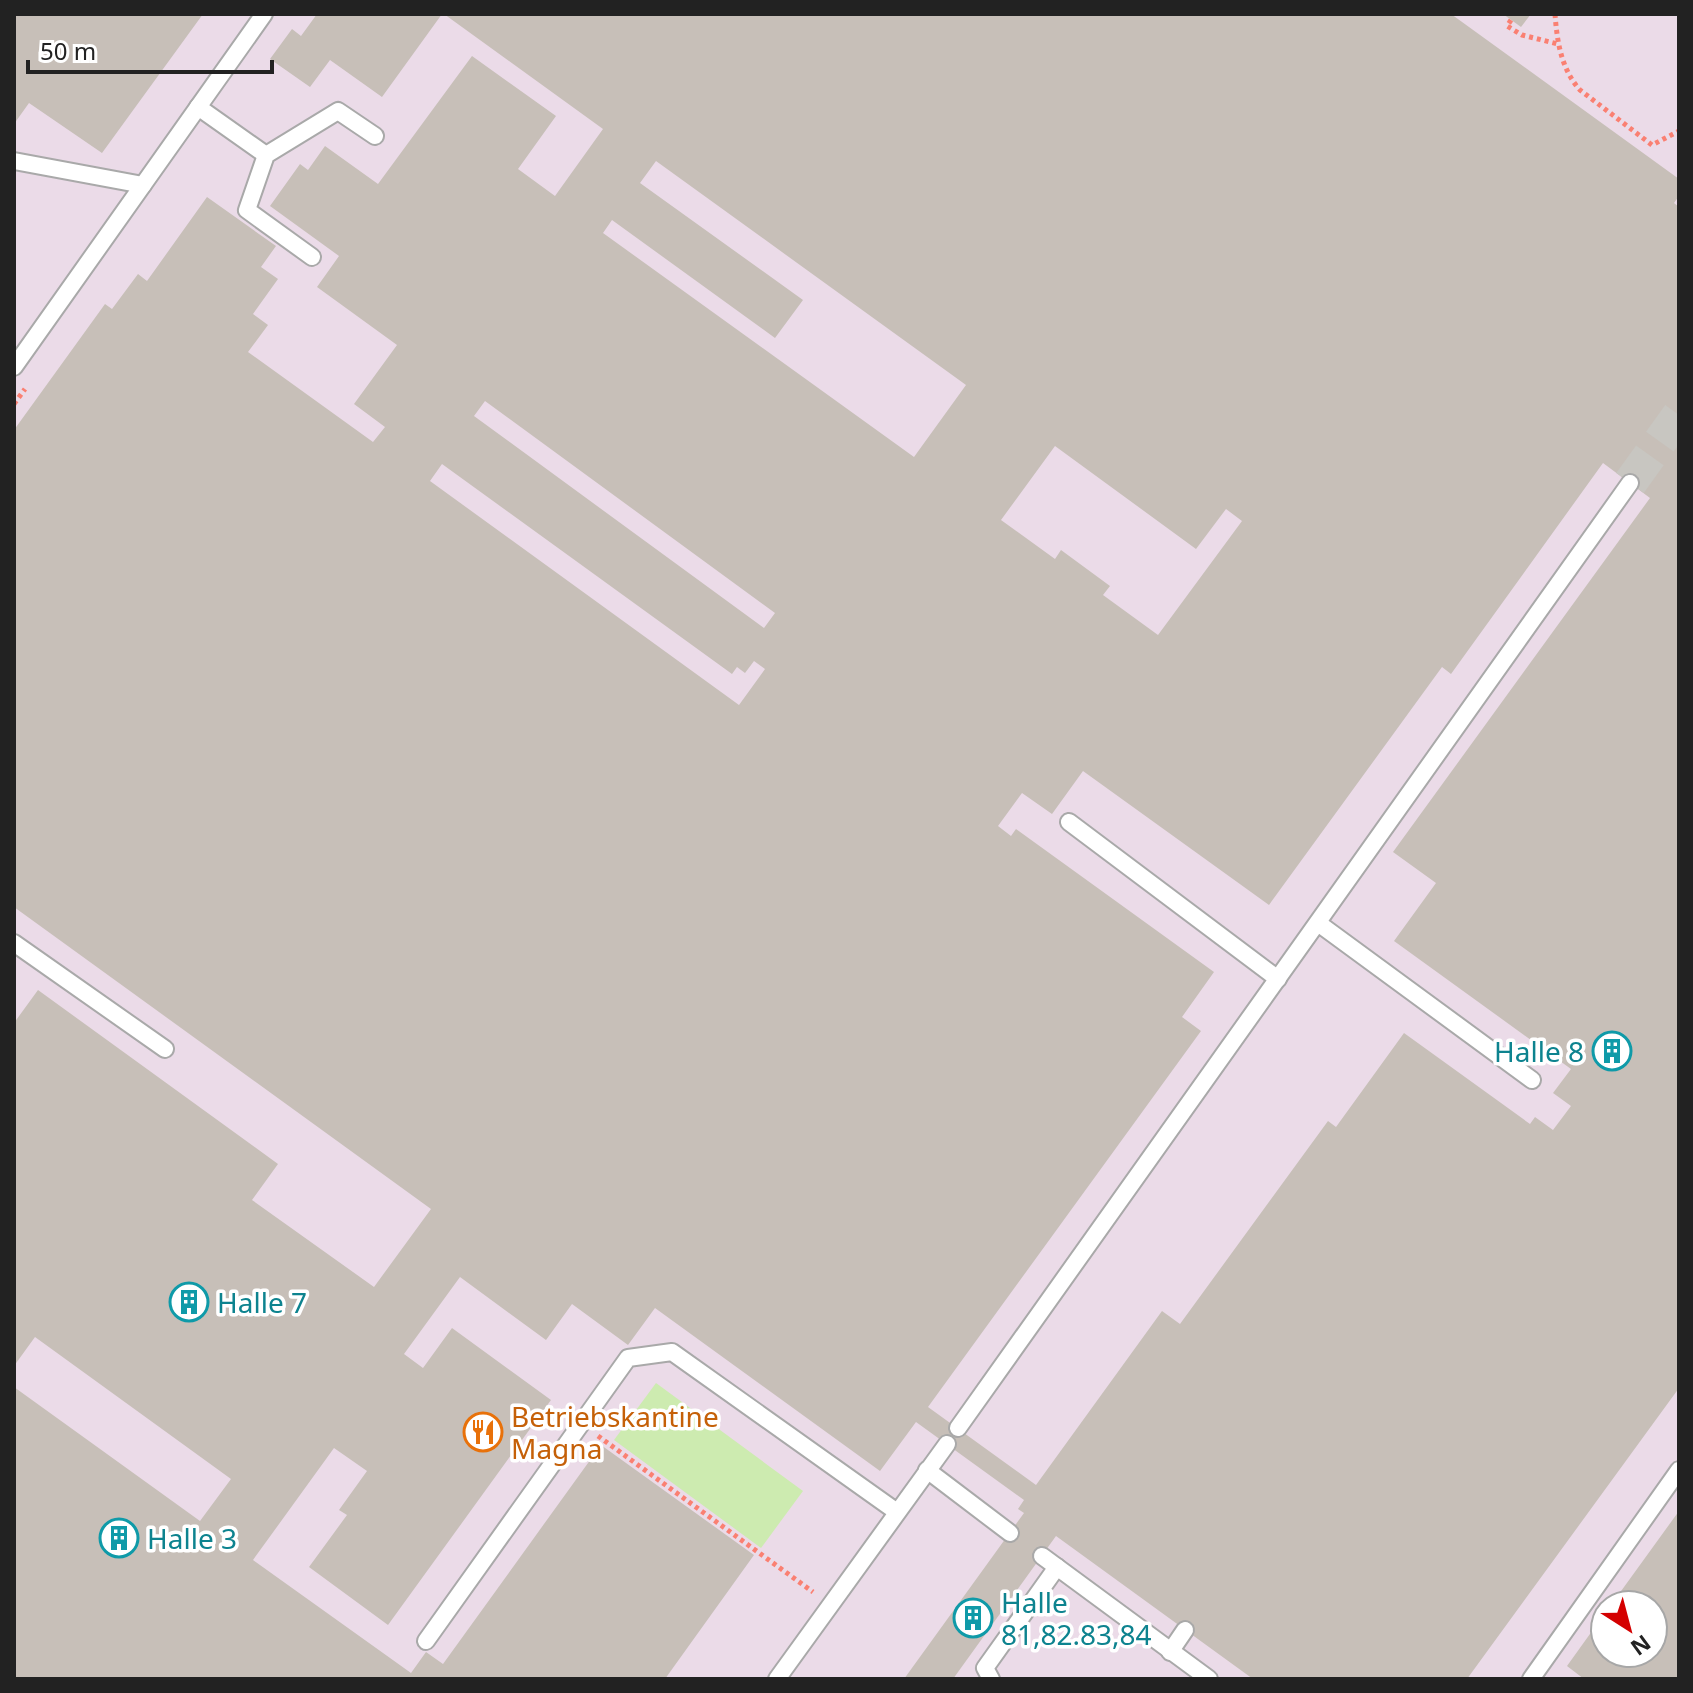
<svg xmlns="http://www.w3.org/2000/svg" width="1693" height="1693" viewBox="0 0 1693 1693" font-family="'Noto Sans',sans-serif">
<rect width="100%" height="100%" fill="#f2efe9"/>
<!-- industrial -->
<path fill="#ebdbe8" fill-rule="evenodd" d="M14,14H1679V1679H14ZM1605,1605H1653V1653H1605Z"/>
<!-- grass -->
<path fill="#cdebb0" d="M656,1383L803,1491L761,1548L614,1440Z"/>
<!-- building -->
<g fill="#c7bfb8" fill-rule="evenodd">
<path d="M15,14H203L102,153L29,103L14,124Z"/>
<path d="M317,14H442L382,97L330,60L310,87L270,59L292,29L301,36Z"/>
<path d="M444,14H1451L1679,179V196L1674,203L1679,207V1388L1467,1679H1253L1056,1536L953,1679H904L1024,1513L1018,1509L1024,1500L916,1422L880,1471L655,1308L628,1345L572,1304L546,1340L460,1277L404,1354L423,1368L452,1328L551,1400L388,1625L309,1567L347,1515L339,1510L367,1471L334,1448L253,1560L411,1673L426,1652L443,1664L601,1445L754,1555L665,1679H14V1387L200,1521L231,1479L35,1337L14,1366V1023L38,990L278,1164L252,1200L374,1287L431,1209L14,907V430L105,304L112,309L138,274L147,281L207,197L276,246L261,267L278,279L253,314L268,325L248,352L373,442L385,427L354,404L397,345L317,287L339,256L270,206L300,164L308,170L325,146L378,184L472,56L556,116L518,169L555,196L603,129ZM656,161L966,385L914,457L603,233L612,220L775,338L803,300L640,183ZM485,401L775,613L764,628L474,416ZM1055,446L1196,549L1226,509L1242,521L1158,635L1103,595L1110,586L1061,550L1055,559L1001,520ZM1603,463L1650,498L1393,852L1436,883L1394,941L1571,1069L1553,1093L1571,1106L1553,1130L1535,1117L1530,1124L1404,1033L1336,1127L1328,1121L1180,1324L1162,1311L1036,1485L928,1407L1201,1031L1182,1017L1214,972L1016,829L1011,836L998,826L1022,793L1052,814L1083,771L1269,905L1442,667L1451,674ZM442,464L732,674L737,667L745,673L754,661L765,669L739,705L430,481Z"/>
<path d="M1503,14H1531L1521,27Z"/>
<path d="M1679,1511V1679H1584L1567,1666L1605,1613V1653H1653V1605H1611Z"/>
</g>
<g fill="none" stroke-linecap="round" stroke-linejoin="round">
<!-- minor-tunnel -->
<path stroke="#c8c6c1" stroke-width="34" stroke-dasharray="34 17" stroke-linecap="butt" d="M1630,483L1679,415"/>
<defs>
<g id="service">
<path d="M198,107L266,155"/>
<path d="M14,161L143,185"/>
<path d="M312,257L247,210L266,155L338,111L375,136"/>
<path d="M14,367L264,14"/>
<path d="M1069,822L1278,979"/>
<path d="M1318,923L1532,1080"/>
<path d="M14,943L165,1049"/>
<path d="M958,1428L1630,483"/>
<path d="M927,1470L1010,1533"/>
<path d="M1042,1556L1209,1679"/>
<path d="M426,1641L628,1358L672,1352L897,1512"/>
<path d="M1170,1652L1185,1630"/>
<path d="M777,1679L947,1444"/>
<path d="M991,1679L985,1668L1057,1567"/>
<path d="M1531,1679L1679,1470"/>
</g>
</defs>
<!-- service casing -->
<use href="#service" stroke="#a9a9a9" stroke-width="20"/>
<!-- path -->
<g stroke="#fa8072" stroke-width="5" stroke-dasharray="4 4" stroke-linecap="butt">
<path d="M1555,14C1557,41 1561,69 1580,90L1652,145L1679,131"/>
<path d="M1511,20L1507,26L1522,35L1558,44"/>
<path d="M14,404L25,389"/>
<path d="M598,1436L813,1592"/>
</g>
<!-- service -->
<use href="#service" stroke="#fff" stroke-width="16"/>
</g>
<!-- icons -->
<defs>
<symbol id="building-ring" viewBox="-11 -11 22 22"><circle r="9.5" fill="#fff" stroke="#0f9aa8" stroke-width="1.5"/><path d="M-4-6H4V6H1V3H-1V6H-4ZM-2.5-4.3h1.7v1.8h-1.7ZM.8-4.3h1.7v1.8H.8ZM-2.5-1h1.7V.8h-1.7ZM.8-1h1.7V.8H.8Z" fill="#0f9aa8"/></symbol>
<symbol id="restaurant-ring" viewBox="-11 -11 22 22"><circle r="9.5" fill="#fff" stroke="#e8710a" stroke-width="1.5"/><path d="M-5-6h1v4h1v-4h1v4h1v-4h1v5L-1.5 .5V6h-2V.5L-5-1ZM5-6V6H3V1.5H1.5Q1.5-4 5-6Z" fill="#e8710a"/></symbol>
</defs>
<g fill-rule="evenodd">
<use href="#building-ring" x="1590" y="1029" width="44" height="44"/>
<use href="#building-ring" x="167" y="1280" width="44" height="44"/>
<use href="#restaurant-ring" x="461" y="1410" width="44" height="44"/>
<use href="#building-ring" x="97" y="1516" width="44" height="44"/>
<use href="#building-ring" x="951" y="1596" width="44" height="44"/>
</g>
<g text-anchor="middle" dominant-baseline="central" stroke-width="7" stroke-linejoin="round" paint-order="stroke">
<!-- culture labels -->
<g font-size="28" fill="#0d838f" stroke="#fff" text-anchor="start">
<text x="1584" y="1051" text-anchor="end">Halle 8</text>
<text x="217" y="1302">Halle 7</text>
<text x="147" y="1538">Halle 3</text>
<text x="1001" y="1602">Halle<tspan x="1001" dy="32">81,82.83,84</tspan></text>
</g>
<!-- food labels -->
<g font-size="28" fill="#c56008" stroke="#fff" text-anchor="start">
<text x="511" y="1416">Betriebskantine<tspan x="511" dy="32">Magna</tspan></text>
</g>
</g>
<!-- border -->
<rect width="1693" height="1693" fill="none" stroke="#222222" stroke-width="32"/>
<!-- north arrow -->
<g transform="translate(1629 1629) rotate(144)"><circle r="38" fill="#ffffff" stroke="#a7a7a7" stroke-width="2"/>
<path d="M0-6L14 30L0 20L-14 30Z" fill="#d40000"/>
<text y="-12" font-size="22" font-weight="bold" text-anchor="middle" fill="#222222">N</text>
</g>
<!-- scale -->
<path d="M28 60v12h244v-12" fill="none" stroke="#222222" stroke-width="4"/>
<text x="40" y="60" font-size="24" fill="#222222" stroke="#ffffff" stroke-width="6" paint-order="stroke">50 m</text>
</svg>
